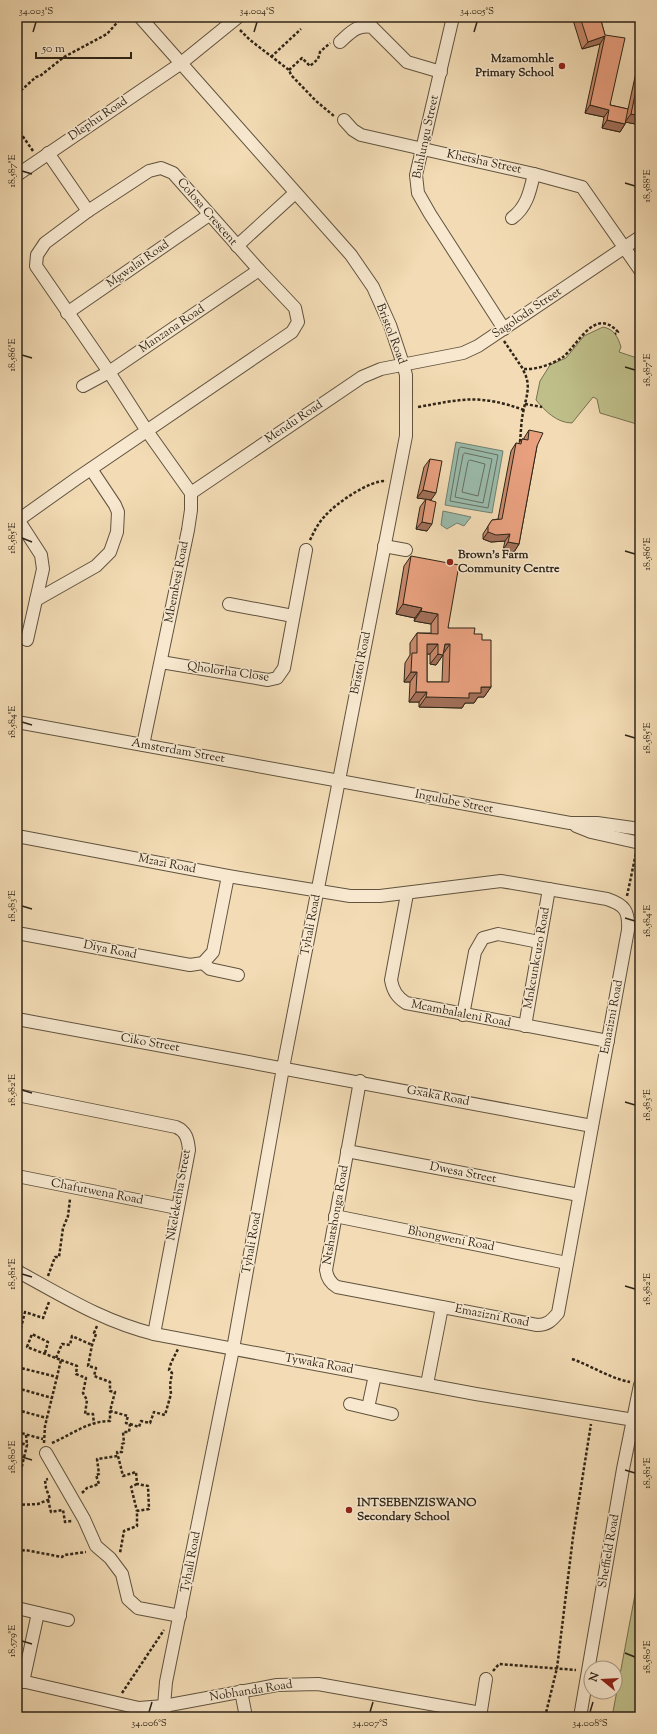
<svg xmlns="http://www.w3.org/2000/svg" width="657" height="1734" viewBox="0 0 657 1734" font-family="'Sorts Mill Goudy',serif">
<rect width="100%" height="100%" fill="#f3dcb5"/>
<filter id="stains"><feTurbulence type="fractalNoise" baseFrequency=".005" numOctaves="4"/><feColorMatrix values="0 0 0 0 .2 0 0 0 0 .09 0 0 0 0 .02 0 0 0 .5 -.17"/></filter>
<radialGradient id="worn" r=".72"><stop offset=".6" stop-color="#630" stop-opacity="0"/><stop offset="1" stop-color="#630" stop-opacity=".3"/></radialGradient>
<!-- green -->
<g fill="#bfbf8a" stroke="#777251">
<path d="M603,327C614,329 618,337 621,347L619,352L640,359V425L600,413L597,399L593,397L572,423C557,423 545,411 536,400L540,381L550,365L566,358L584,336Z"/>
<path d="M640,1568V1717H612Z"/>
</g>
<!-- water -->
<g fill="#9bbcad" stroke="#708071">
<path d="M456,442L503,451L492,513L445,505Z"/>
<path d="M443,511L471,517L464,526L457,523L447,529L441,525Z"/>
</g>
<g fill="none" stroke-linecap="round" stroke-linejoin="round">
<!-- shore -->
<g stroke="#657062" stroke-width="1">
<path d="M461,447L498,455L488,508L450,501L459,449Z"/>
<path d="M465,453L492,459L483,503L455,497L463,455Z"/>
<path d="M470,460L485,464L478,496L462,492L468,462Z"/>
</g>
<defs>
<g id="minor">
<path d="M140,17L351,255L373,287L390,325L403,364L406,375V436L283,1068L233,1349L166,1682L164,1706L165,1717"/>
<path d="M453,17L416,175L418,193L430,214L504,329"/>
<path d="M340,42C350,33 357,24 372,27L407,62L441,72"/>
<path d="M344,120L353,130L361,135L534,174L582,187L640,270"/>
<path d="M48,153L88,211"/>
<path d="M17,175L180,64L238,17"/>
<path d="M512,218C527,207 530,191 534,174"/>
<path d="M237,246L295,193"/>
<path d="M67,313L209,215"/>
<path d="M83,386L109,372L259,270"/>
<path d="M191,493L362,377L381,369L463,353L478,346L640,237"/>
<path d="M17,521L76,479L292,332L298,322L295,308L259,270L173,173L161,168L149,171L88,211L45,243L37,255L36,266L109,372L147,431L191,493V510L188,530L143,745"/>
<path d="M19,521L41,555L43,569L27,640"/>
<path d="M384,546L406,550"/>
<path d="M36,600L96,566L110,552L117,532L118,512L115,505L91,469"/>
<path d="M229,604L293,616"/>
<path d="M161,662L268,680L277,678L284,668L306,550"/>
<path d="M17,722L570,823H597L640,829"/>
<path d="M576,826L591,832L640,843"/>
<path d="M17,836L228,876L350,896H380L501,881L607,899C625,905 629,911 628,930L558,1313C552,1320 548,1325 537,1325L337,1287C330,1283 327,1278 326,1270L360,1081"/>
<path d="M407,894L391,980C393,991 397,997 406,1003L608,1041"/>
<path d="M17,933L190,965L203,963L213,952L228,876"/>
<path d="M203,963L210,969L238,975"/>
<path d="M463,1015L475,952L483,938L498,934L539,942"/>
<path d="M17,1019L592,1126"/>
<path d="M525,1026L549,889"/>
<path d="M17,1095L176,1127C186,1131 188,1139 189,1150L154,1334"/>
<path d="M347,1151L579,1195"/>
<path d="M17,1176L177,1208"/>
<path d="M335,1216L567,1263"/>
<path d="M17,1271C63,1296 102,1321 154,1334L476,1394L640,1421"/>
<path d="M427,1384L442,1307"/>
<path d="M350,1404L392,1414"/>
<path d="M368,1408L375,1375"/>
<path d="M46,1453L84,1519L96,1546L110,1558L122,1574L128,1599L138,1608L180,1616"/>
<path d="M17,1608L68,1620"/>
<path d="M17,1680L139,1708L164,1706L277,1685L318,1684L481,1713"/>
<path d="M23,1682L38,1613"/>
<path d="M241,1691L246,1717"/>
<path d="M480,1717L486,1679"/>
<path d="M580,1717L623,1469L640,1385"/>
</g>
</defs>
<!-- minor casing -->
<use href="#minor" stroke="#60533f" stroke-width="14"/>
<!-- path -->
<g stroke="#2f2518" stroke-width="2.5" stroke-dasharray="3 2" stroke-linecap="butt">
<path d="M240,30L250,40L289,70L291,75L316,101L334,116"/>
<path d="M271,57L301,29"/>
<path d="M289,70L302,58L310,66L318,59L320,52L330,43"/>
<path d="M17,94L36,77L40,76L64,57L107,34L122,17"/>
<path d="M17,128L33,151"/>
<path d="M504,341L523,369C536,370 553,364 563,357C578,345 595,306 618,332L615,334"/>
<path d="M525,404L542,407"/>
<path d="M418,407C463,399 479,394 524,410"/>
<path d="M520,442C521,432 521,422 523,413C526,397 532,385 523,370"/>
<path d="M310,540C314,532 318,523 325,516C336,503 370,480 386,481"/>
<path d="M627,896L636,853"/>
<path d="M48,1276L55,1257H59L63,1228L68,1216L70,1199"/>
<path d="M97,1326L94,1333L96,1334L92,1345L88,1366L96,1368L94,1376L110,1382V1391L115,1392L110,1411L128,1416L126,1423L130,1424L129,1432H123L124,1443L122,1444V1452H117L123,1476L136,1472L137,1484L148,1486L149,1509L137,1511V1526L124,1531L120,1553"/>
<path d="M17,1343L25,1312L43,1318L49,1302"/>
<path d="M56,1358L62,1344L70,1345L72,1336L92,1345"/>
<path d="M572,1359C592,1366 609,1378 630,1382"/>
<path d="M61,1360L77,1366L76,1374L86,1378L83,1393L87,1400L85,1414H93L94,1424"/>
<path d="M17,1367L57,1377L61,1360L27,1347L32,1334L48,1342L45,1353"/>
<path d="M17,1388L52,1398"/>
<path d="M17,1410L47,1418"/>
<path d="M130,1424L139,1427L141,1421L150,1423L154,1412L165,1415L171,1394L170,1385L172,1373L169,1370L171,1363L178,1349"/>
<path d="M17,1432L43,1439"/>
<path d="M26,1435L27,1445"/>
<path d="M17,1442L27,1445L20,1474L17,1495"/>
<path d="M44,1443L45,1426L57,1377"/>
<path d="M52,1443C71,1435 88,1421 110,1421V1411"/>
<path d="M137,1484L131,1487L137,1511"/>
<path d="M82,1493L87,1488L99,1484L96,1475L99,1474L97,1459L118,1456"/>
<path d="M48,1500L51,1512L63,1510L65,1522L72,1521"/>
<path d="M17,1505L38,1504L50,1499L46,1488L45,1480L48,1479"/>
<path d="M17,1552L25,1550L62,1557L64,1555L86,1552"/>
<path d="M493,1671L499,1664L576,1670"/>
<path d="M122,1693L164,1630"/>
<path d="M545,1717L557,1668L573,1537L591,1424"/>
</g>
<!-- minor -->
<use href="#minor" stroke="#f7e8cf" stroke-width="12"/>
</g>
<!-- wall -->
<g fill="#c88a6d" stroke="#2f2518" fill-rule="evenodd">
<path d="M572,17H600L605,35L610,105L628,109L640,54V125L626,122L625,124L620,132L602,128L604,117L585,113L600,44L582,49Z"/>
<path d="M529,430L537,446L519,544L514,552L503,550L505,541L491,542L483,539V534L492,520L498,519L511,451L516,443L518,444L522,439H524V438Z"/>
<path d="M430,459L431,500H428L427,531L416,529L420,507L426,499L417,498L424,467Z"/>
<path d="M411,556L448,628L474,634L482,640L491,687L484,697H478L474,703H465L462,708L419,707V702H409L410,682H404L405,663L410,655V643L417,633H431V624L414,621L415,618L396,614L404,566ZM427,654H430V664L436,665L443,655L442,682H427Z"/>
</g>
<!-- shaded-wall -->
<g fill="#a27059" stroke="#2f2518">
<path d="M605,36L600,44L582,49L588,42Z"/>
<path d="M590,105L609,110L604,117L585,113Z"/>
<path d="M631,114L640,116V125L625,122Z"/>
<path d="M607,120L625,124L620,132L602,128Z"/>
<path d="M423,490L436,493L431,500L417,498Z"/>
<path d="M422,522L432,524L427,531L416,529Z"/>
<path d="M488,532L510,534L505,541L491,542L483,539Z"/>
<path d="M508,542L519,544L514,552L503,550Z"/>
<path d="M403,604L422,608L415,618L396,614Z"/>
<path d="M421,611L438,614L431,624L414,621Z"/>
<path d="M427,644H438L430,654H420Z"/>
<path d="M445,644H450L443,654Z"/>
<path d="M438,654L443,655L436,665L430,664Z"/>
<path d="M411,672H417L410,682H404Z"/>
<path d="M481,687H491L484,697H478L474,703H465L462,708L419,707L426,697L469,693Z"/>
<path d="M416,692H427L419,702H409Z"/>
</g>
<!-- building -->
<g fill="#e8a07f" stroke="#2f2518" fill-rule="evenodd">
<path d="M580,17H600L605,35L625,38L610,105L628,109L625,124L607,120L609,110L590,105L605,36L588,42Z"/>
<path d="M640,71V116L631,114Z"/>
<path d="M529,430L543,433L537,446L519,544L508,542L510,534L496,535L488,532V526L492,520L502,519L516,443L521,444L522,439L528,440Z"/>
<path d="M430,459L442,461L436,493L423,490Z"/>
<path d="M426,499L436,502L432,524L422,522Z"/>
<path d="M411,556L459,565L448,628H475L474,634H482V640H491V687H481V693H469V698L426,697L427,692H416L417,672H411L412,653H417V633L438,634V614L421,611L422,608L403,604ZM427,644H438V654L443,655L445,644H450L449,682H427Z"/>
</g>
<!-- ticks -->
<path fill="none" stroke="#2f2518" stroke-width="1.5" d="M33,32L36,22M254,32L257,22M474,32L477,22M22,171L32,174M625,183L635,186M22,355L32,358M625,367L635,370M22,538L32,542M625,551L635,554M22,722L32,725M625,735L635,738M22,906L32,909M625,918L635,921M22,1090L32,1093M625,1102L635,1105M22,1274L32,1277M625,1286L635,1289M22,1457L32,1460M625,1470L635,1473M22,1641L32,1644M625,1653L635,1657M149,1712L152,1702M370,1712L373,1702M590,1712L593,1702"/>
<!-- markers -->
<g fill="#8f2418" stroke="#f7e8cf" stroke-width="1.5">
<circle cx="562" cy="66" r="4"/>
<circle cx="450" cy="562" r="4"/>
<circle cx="349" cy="1510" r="4"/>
</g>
<g text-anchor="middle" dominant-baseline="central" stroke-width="3" stroke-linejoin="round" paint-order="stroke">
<!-- poi labels -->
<g font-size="12" font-weight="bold" fill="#2f2518" stroke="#f7e8cf" text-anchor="start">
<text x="554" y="59" text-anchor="end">Mzamomhle<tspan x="554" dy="14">Primary School</tspan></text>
<text x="458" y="555">Brown's Farm<tspan x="458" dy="14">Community Centre</tspan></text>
<text x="357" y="1503">INTSEBENZISWANO<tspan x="357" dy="14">Secondary School</tspan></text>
</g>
<!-- street labels -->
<g font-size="12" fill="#2f2518" stroke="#f7e8cf">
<text transform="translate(98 119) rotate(-34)">Dlephu Road</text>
<text transform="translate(426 137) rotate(-78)">Buhlungu Street</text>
<text transform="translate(484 162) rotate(12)">Khetsha Street</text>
<text transform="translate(207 212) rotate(49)">Colosa Crescent</text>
<text transform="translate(138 264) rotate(-35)">Mgwalai Road</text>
<text transform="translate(527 313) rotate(-34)">Sagoloda Street</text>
<text transform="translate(172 329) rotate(-34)">Manzana Road</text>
<text transform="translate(391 334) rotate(69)">Bristol Road</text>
<text transform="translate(294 422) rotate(-34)">Mendu Road</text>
<text transform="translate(177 582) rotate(-79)">Mbembesi Road</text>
<text transform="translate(361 663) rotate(-79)">Bristol Road</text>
<text transform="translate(228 672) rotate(8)">Qholorha Close</text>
<text transform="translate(178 751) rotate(10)">Amsterdam Street</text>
<text transform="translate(454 802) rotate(11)">Ingulube Street</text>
<text transform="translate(167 864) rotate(11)">Mzazi Road</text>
<text transform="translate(311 925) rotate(-79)">Tyhali Road</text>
<text transform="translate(110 950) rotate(11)">Diya Road</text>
<text transform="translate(537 958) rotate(-80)">Mnkcunkcuzo Road</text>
<text transform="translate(461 1014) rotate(11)">Mcambalaleni Road</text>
<text transform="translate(612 1017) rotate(-79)">Emazizni Road</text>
<text transform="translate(150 1043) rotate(10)">Ciko Street</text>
<text transform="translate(438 1096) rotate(11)">Gxaka Road</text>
<text transform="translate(463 1173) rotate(11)">Dwesa Street</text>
<text transform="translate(97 1192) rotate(11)">Chafutwena Road</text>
<text transform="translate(179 1195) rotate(-80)">Nkeleketha Street</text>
<text transform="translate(336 1215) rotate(-80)">Ntshatshonga Road</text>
<text transform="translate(451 1239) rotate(11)">Bhongweni Road</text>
<text transform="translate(252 1243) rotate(-80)">Tyhali Road</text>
<text transform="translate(492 1316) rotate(11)">Emazizni Road</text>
<text transform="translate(319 1364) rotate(10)">Tywaka Road</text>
<text transform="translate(609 1551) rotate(-80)">Sheffield Road</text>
<text transform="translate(191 1562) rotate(-79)">Tyhali Road</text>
<text transform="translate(251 1691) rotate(-9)">Nobhanda Road</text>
</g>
</g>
<!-- margin -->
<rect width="657" height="1734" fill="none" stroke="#f3dcb5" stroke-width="44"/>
<!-- north arrow -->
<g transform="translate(603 1680) rotate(288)"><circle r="19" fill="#f7e8cf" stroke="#a79a86"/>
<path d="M0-3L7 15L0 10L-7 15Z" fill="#8f2418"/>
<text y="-6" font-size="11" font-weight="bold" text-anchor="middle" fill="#2f2518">N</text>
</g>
<!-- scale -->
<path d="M36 52v6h95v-6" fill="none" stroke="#2f2518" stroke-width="2"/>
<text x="42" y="52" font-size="12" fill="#2f2518" stroke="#f7e8cf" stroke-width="3" paint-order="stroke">50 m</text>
<rect x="22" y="22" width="613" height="1690" fill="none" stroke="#2f2518" stroke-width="1.5"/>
<g font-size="10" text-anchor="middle" fill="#2f2518">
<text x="36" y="14">34.003°S</text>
<text x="257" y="14">34.004°S</text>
<text x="477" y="14">34.005°S</text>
<text transform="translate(11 171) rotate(-90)" y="4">18.587°E</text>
<text transform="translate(646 186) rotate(-90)" y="4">18.588°E</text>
<text transform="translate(11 355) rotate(-90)" y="4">18.586°E</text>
<text transform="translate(646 370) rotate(-90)" y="4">18.587°E</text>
<text transform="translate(11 538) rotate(-90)" y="4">18.585°E</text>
<text transform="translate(646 554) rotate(-90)" y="4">18.586°E</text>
<text transform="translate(11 722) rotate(-90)" y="4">18.584°E</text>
<text transform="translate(646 738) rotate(-90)" y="4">18.585°E</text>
<text transform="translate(11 906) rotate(-90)" y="4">18.583°E</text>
<text transform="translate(646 921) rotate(-90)" y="4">18.584°E</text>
<text transform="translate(11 1090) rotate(-90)" y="4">18.582°E</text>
<text transform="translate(646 1105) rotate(-90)" y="4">18.583°E</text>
<text transform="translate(11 1274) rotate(-90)" y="4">18.581°E</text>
<text transform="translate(646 1289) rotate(-90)" y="4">18.582°E</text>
<text transform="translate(11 1457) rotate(-90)" y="4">18.580°E</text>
<text transform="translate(646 1473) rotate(-90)" y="4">18.581°E</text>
<text transform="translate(11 1641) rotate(-90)" y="4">18.579°E</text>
<text transform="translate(646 1657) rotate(-90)" y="4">18.580°E</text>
<text x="149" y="1726">34.006°S</text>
<text x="370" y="1726">34.007°S</text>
<text x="590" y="1726">34.008°S</text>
</g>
<rect width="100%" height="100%" filter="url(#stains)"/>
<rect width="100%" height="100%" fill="url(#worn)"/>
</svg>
